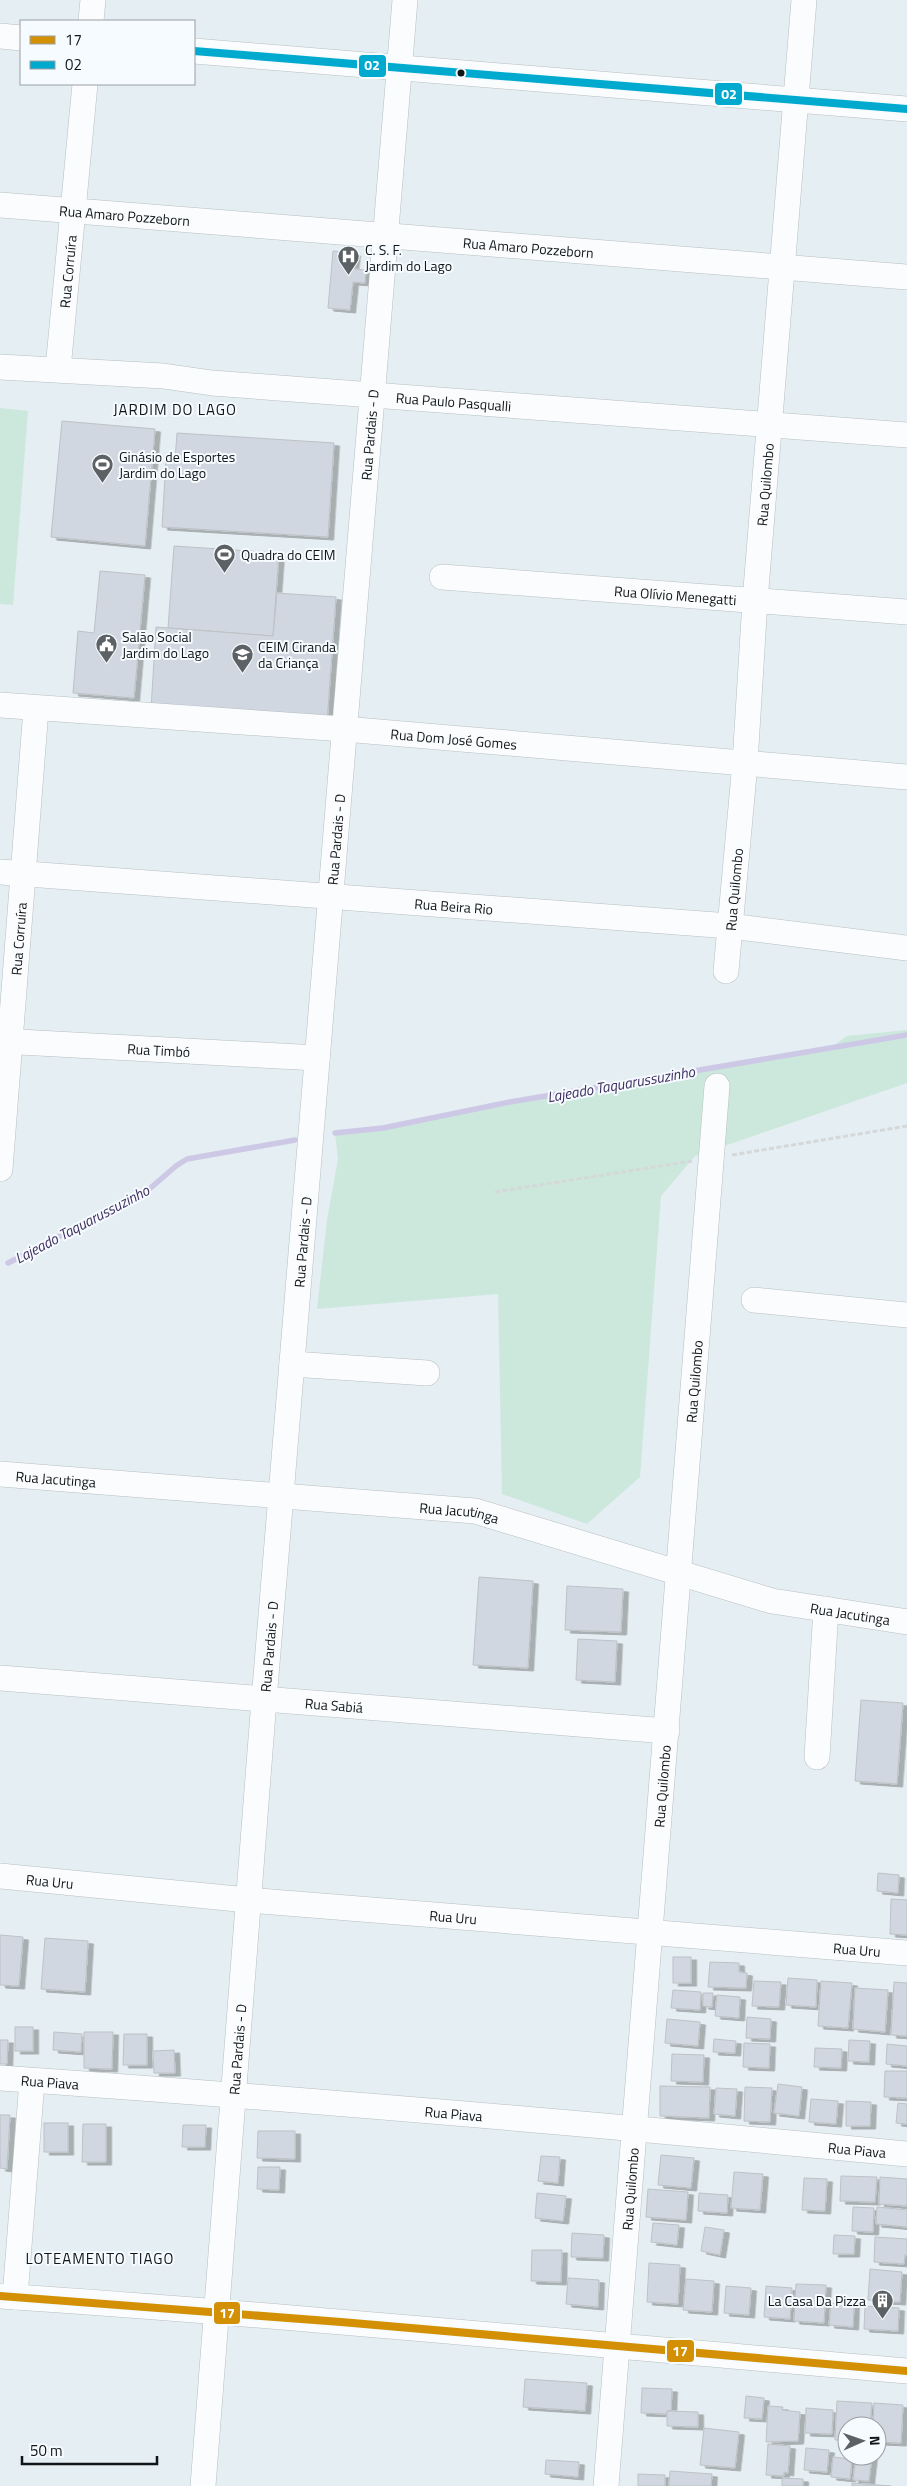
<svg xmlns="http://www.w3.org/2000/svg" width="907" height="2486" viewBox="0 0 907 2486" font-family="'Titillium Web',sans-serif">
<defs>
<filter id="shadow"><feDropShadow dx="5.5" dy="3" stdDeviation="0" flood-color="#0004"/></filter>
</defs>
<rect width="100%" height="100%" fill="#e5eef2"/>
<!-- green -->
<g fill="#cce8dd">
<path d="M0,408L28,411L13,605L0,604Z"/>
<path d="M907,1030V1083L695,1156L661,1196L640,1477L587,1524L502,1494L498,1294L317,1309L327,1220L338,1159L335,1133L383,1128L510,1102L830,1048L847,1036Z"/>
</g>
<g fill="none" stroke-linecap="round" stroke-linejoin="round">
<!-- stream -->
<g stroke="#cdc8e5" stroke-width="5.5">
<path d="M335,1133L383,1128L510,1102L907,1035"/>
<path d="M8,1263L147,1191L176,1166L187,1159L295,1140"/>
</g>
</g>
<!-- building -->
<g fill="#d0d7e0" stroke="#bdc2c6" filter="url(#shadow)">
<path d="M333,251L355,253L353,269L366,270L365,283L353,282L350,310L328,308Z"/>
<path d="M62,421L155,429L145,546L51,537Z"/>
<path d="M177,433L334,443L328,537L162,527L166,459L175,460Z"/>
<path d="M174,546L279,553L273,636L168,628Z"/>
<path d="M100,571L145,575L134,698L73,693L78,631L94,633Z"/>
<path d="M277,593L336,597L327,722L151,709L156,627L273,636Z"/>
<path d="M479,1577L533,1581L528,1668L473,1665Z"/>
<path d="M567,1586L623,1589L621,1632L565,1630Z"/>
<path d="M578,1639L617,1641L615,1682L576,1680Z"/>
<path d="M861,1700L903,1703L897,1784L855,1781Z"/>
<path d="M878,1873L899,1875L898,1893L877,1891Z"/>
<path d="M891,1899L907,1900V1935L890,1934Z"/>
<path d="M0,1935L23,1937L19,1986L0,1985Z"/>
<path d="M45,1938L88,1941L85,1992L41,1989Z"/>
<rect x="673" y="1957" width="18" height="26"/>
<path d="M710,1962L739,1963V1972L747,1973L746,1988L708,1987Z"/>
<path d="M788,1978L817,1980L816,2007L786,2005Z"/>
<path d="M754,1981L781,1982L779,2007L752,2006Z"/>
<path d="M821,1981L852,1983L848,2028L818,2026Z"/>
<path d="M894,1982L907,1983V2036L891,2035Z"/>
<path d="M855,1988L888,1990L885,2032L853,2029Z"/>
<path d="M673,1990L701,1992L700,2010L671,2008Z"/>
<path d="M703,1993H713L712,2007L703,2006Z"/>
<path d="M717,1995L740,1997L739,2018L715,2016Z"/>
<path d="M747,2017L771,2019L770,2039L746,2038Z"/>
<path d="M667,2019L700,2022L698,2046L665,2043Z"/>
<rect x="15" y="2027" width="18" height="24"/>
<path d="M54,2032L82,2034L81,2052L53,2050Z"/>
<path d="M84,2032H113L112,2069L84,2068Z"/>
<path d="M124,2034H147V2065H123Z"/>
<path d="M714,2039L736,2041L735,2053L713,2052Z"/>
<path d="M0,2040H8L7,2064H0Z"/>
<path d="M849,2040L870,2041L869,2062L848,2061Z"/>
<path d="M744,2043L770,2044L769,2068L743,2067Z"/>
<path d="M887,2044L907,2046V2066L886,2064Z"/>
<path d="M815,2048L842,2049L841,2068L814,2067Z"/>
<path d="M174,2050L175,2073H154L153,2051Z"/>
<path d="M672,2054L704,2055L703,2082L671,2081Z"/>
<path d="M885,2071H907V2098L884,2097Z"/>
<path d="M778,2084L802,2087L799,2116L774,2113Z"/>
<path d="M660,2086L710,2087L709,2118L660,2116Z"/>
<path d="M745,2087L772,2088L770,2122L744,2121Z"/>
<path d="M716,2088L737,2089L735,2116L714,2114Z"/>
<path d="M811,2099L838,2101L836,2124L809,2122Z"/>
<path d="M846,2101L871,2102L870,2126H846Z"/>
<path d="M898,2103L907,2104V2124L896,2123Z"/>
<path d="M0,2115H10L7,2169L0,2168Z"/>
<rect x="44" y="2123" width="24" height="29"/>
<path d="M83,2124H106V2162H82Z"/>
<path d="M183,2125H206L205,2147H182Z"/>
<path d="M258,2131H295V2159L257,2158Z"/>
<path d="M661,2155L694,2158L691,2188L658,2185Z"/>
<path d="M541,2156L560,2157L558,2183L538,2181Z"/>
<path d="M258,2167H280L279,2190L257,2189Z"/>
<path d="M734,2172L763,2174L760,2210L731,2208Z"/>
<path d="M841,2176L877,2177L875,2202L840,2201Z"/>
<path d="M880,2177L907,2179V2206L879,2204Z"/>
<path d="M804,2178L827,2179L825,2211L802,2210Z"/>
<path d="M648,2189L688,2192L686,2220L646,2217Z"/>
<path d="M537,2193L566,2196L563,2221L535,2218Z"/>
<path d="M699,2193L728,2195L727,2213L698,2211Z"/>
<path d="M853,2207L874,2208L873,2232L852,2231Z"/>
<path d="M877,2207L907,2210V2227L876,2224Z"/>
<path d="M653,2223L679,2225L677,2245L651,2242Z"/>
<path d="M705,2227L724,2230L720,2255L701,2251Z"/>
<path d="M572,2233L604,2235L603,2258L571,2257Z"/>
<path d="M834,2235L855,2236L854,2254H833Z"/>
<path d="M875,2237L907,2239V2255H905L904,2264L874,2262Z"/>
<path d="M532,2250H562L561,2282L531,2281Z"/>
<path d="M649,2263L680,2265L678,2304L647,2302Z"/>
<path d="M870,2269L902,2272L900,2302L868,2300Z"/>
<path d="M568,2278L599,2280L598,2307L566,2304Z"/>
<path d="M686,2279L714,2281L712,2312L683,2310Z"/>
<path d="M796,2284L826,2285L824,2323L794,2321Z"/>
<path d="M726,2286L751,2288L749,2315L724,2313Z"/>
<path d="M766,2286L792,2288L790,2319L764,2317Z"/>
<path d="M831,2303L854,2305L853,2327L829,2325Z"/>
<path d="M865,2306L899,2308L898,2331L864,2329Z"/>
<path d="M525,2379L587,2383L585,2411L523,2407Z"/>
<path d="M642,2388L672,2389L671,2411H667V2414L641,2413Z"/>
<path d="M746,2396L764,2398L762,2419L744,2418Z"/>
<path d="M837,2401L872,2403L870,2426H847V2440H835Z"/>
<path d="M874,2403L903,2405L901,2443L877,2442V2426H873Z"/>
<path d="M768,2406L783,2407L782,2410L800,2412L798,2441L766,2442Z"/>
<path d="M806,2408L833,2410L832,2434L805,2433Z"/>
<path d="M667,2411L698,2412V2427L667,2426Z"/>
<path d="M704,2428L739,2432L735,2468L700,2465Z"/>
<path d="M768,2444L790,2446L788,2473L784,2472V2476L766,2475Z"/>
<path d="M806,2448L829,2450L827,2472L804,2470Z"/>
<path d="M856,2456H872L869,2481L853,2480Z"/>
<path d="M833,2457L852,2459L850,2479L831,2477Z"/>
<path d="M546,2460L579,2462L578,2477L545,2474Z"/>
<path d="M670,2471L712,2474L711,2486H669Z"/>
<path d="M638,2474L665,2475V2486H638Z"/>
<path d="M782,2478L803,2479V2486H782Z"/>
<path d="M852,2483L891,2486H852Z"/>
</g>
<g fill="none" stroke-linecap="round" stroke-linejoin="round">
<defs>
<g id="minor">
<path d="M91,21L93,0"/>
<path d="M0,36L21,38"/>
<path d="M194,51L907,109"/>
<path id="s1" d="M0,205L907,277"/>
<path id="s2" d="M0,367L163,376L212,383L907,435"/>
<path id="s3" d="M58,369L85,84"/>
<path id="s4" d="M442,577L907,612"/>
<path id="s5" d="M0,705L344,729L907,777"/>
<path id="s6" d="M0,872L730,926L907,948"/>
<path id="s7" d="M726,971L745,763L755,601L804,0"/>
<path id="s8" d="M0,1041L317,1058"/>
<path id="s9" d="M0,1169L36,709"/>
<path d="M754,1300L907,1315"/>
<path d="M292,1364L427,1373"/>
<path id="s10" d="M0,1474L475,1511L772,1601L907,1622"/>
<path id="s11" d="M0,1678L667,1731"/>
<path d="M817,1757L826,1609"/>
<path id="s12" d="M0,1876L248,1900L907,1953"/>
<path id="s13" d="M0,2078C303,2099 605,2125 907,2154"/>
<path d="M0,2296C303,2316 605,2346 907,2371"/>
<path d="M15,2297L32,2081"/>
<path id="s14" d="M203,2486L264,1700L405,0"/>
<path id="s15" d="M606,2486L717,1086"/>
</g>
</defs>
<!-- minor casing -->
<use href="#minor" stroke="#b8bfc2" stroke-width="26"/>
<!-- path -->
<g stroke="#d5d8d9" stroke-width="3" stroke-dasharray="5 2.5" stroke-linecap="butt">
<path d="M732,1155L907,1126"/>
<path d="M495,1192L692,1161"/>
</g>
<!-- minor -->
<use href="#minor" stroke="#fbfcfd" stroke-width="25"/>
<defs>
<path id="bus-1" d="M0,2296L341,2322L907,2371"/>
<path id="bus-2" d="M194,51L907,109"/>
</defs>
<!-- bus-1 casing -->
<use href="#bus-1" stroke="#f5fbfe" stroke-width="11"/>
<!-- bus-2 casing -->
<use href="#bus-2" stroke="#f5fbfe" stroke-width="11"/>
<!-- bus-1 -->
<use href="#bus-1" stroke="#d49004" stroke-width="8"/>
<!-- bus-2 -->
<use href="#bus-2" stroke="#00a9ce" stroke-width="8"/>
</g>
<!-- icons -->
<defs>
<symbol id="hospital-pin" viewBox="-11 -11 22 30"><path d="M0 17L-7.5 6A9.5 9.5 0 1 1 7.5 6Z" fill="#5b6164" stroke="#f5fbfe"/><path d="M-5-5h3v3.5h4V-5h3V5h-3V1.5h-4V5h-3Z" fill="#fff"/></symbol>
<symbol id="stadium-pin" viewBox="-11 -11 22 30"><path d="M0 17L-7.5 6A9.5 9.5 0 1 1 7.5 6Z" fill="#5b6164" stroke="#f5fbfe"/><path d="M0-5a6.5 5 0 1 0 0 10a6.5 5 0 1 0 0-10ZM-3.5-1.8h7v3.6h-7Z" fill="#fff"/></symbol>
<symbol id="civic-pin" viewBox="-11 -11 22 30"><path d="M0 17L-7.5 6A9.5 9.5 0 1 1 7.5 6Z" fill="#5b6164" stroke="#f5fbfe"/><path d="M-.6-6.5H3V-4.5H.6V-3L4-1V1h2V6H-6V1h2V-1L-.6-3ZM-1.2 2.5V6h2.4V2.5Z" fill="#fff"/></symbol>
<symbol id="school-pin" viewBox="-11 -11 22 30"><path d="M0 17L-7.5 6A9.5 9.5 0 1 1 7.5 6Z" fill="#5b6164" stroke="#f5fbfe"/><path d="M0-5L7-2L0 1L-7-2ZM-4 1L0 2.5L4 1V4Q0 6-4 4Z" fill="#fff"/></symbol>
<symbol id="building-pin" viewBox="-11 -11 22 30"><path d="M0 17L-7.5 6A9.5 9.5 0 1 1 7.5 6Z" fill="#5b6164" stroke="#f5fbfe"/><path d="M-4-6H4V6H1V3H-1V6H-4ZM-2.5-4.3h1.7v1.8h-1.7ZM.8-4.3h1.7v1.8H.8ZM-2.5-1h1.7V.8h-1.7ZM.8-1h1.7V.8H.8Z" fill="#fff"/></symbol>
</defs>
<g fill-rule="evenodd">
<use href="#hospital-pin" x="336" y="244" width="25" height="34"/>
<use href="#stadium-pin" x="90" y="452" width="25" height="34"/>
<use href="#stadium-pin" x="212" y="542" width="25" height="34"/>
<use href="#civic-pin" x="94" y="632" width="25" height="34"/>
<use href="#school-pin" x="230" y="642" width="25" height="34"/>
<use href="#building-pin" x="870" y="2288" width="25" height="34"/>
</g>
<!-- markers -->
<circle fill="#101518" stroke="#f5fbfe" stroke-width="2" cx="461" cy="73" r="4.5"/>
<g text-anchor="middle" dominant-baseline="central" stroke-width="4" stroke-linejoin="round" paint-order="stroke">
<!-- street labels -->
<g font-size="14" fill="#101518" stroke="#f5fbfe">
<text stroke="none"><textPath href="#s1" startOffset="125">Rua Amaro Pozzeborn</textPath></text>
<text stroke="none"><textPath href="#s1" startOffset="530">Rua Amaro Pozzeborn</textPath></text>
<text stroke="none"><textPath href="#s3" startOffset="98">Rua Corruíra</textPath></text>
<text stroke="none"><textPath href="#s2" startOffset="455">Rua Paulo Pasqualli</textPath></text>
<text stroke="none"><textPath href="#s14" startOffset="2058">Rua Pardais - D</textPath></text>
<text stroke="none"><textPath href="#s7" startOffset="488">Rua Quilombo</textPath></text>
<text stroke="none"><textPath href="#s4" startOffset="234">Rua Olívio Menegatti</textPath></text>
<text stroke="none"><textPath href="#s5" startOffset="455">Rua Dom José Gomes</textPath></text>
<text stroke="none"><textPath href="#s14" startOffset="1652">Rua Pardais - D</textPath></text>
<text stroke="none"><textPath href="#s7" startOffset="82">Rua Quilombo</textPath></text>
<text stroke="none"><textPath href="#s6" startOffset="455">Rua Beira Rio</textPath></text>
<text stroke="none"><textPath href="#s9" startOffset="231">Rua Corruíra</textPath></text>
<text stroke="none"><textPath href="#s8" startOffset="159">Rua Timbó</textPath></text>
<text stroke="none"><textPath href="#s14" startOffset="1248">Rua Pardais - D</textPath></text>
<text stroke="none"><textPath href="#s15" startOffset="1108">Rua Quilombo</textPath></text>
<text stroke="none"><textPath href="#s10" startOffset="56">Rua Jacutinga</textPath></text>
<text stroke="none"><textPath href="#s10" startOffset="461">Rua Jacutinga</textPath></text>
<text stroke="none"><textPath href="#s10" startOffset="866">Rua Jacutinga</textPath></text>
<text stroke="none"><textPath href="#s14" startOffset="842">Rua Pardais - D</textPath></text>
<text stroke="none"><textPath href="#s11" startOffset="335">Rua Sabiá</textPath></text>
<text stroke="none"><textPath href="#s15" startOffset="702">Rua Quilombo</textPath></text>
<text stroke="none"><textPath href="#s12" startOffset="50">Rua Uru</textPath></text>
<text stroke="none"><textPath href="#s12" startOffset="455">Rua Uru</textPath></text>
<text stroke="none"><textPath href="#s12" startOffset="860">Rua Uru</textPath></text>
<text stroke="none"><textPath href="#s14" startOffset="438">Rua Pardais - D</textPath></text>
<text stroke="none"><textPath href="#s13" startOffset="50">Rua Piava</textPath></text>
<text stroke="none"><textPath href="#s13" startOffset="455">Rua Piava</textPath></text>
<text stroke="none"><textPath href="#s13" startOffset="860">Rua Piava</textPath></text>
<text stroke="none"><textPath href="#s15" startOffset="298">Rua Quilombo</textPath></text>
</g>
<!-- poi labels -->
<g font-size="14" fill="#101518" stroke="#f5fbfe" text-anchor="start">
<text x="365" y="249">C. S. F.<tspan x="365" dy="16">Jardim do Lago</tspan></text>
<text x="119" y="456">Ginásio de Esportes<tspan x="119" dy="16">Jardim do Lago</tspan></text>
<text x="241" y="554">Quadra do CEIM</text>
<text x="122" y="636">Salão Social<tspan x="122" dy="16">Jardim do Lago</tspan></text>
<text x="258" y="646">CEIM Ciranda<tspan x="258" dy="16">da Criança</tspan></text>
<text x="866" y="2300" text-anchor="end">La Casa Da Pizza</text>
</g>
<!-- neighbourhood labels -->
<g font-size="15" letter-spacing="1" fill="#101518" stroke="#f5fbfe">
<text x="175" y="409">JARDIM DO LAGO</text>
<text x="100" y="2258">LOTEAMENTO TIAGO</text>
</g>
<!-- water labels -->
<g font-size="15" font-style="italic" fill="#412e60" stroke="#f5fbfe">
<text transform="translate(621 1084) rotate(-10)">Lajeado Taquarussuzinho</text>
<text transform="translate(82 1224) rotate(-28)">Lajeado Taquarussuzinho</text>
</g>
</g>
<g stroke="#f5fbfe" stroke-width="2">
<rect x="358" y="54" width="29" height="24" rx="5" fill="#00a9ce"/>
<rect x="714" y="82" width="29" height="24" rx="5" fill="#00a9ce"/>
<rect x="213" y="2301" width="28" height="24" rx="5" fill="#d49004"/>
<rect x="666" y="2339" width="29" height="24" rx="5" fill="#d49004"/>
</g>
<g font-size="14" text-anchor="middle" font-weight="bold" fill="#fff">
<text x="372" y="70">02</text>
<text x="729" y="99">02</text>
<text x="227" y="2318">17</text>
<text x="680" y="2356">17</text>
</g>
<!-- legend -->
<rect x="20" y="20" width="175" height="65" fill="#f5fbfe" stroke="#999fa2"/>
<rect x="30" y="36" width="25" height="8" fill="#d49004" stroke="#999fa2"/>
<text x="65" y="45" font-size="15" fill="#101518">17</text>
<rect x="30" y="61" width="25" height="8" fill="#00a9ce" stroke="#999fa2"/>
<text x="65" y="70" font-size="15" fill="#101518">02</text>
<!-- north arrow -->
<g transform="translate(862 2441) rotate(88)"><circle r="24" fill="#f5fbfe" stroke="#999fa2"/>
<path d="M0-4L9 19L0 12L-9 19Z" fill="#5b6164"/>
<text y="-8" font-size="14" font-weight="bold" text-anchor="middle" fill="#101518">N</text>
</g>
<!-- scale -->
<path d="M22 2456v8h135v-8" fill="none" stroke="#101518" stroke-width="2.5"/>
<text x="30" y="2456" font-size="15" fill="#101518" stroke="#f5fbfe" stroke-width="4" paint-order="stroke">50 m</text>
</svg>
